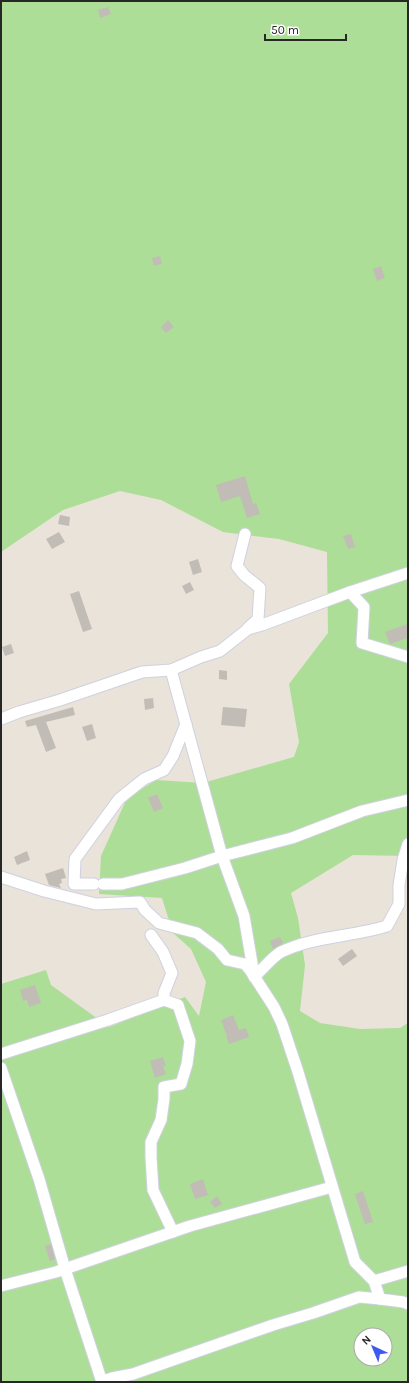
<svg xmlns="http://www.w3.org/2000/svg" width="409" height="1383" viewBox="0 0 409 1383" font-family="Karla,sans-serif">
<rect width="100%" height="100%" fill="#e9e3d9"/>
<!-- green -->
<path fill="#adde97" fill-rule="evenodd" d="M1,1H408V856L353,855L291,893L298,918L305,965L300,1011L320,1023L360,1029L400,1028L408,1023V1382H1V984L46,970L51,985L109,1027L185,997L199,1016L206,982L191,949L173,933L162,898L99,894L101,856L127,798L156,780L203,783L294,757L299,742L289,684L328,633L327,552L279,539L223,532L161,500L120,491L63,510L1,552ZM361,1335H385V1359H361Z"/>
<!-- building -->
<g fill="#c1bcb6">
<path d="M108,7L111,14L100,18L98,10Z"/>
<path d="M160,256L162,264L154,266L152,258Z"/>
<path d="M381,266L385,278L377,281L373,269Z"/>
<path d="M168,320L174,327L166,333L161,327Z"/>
<path d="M245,476L253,504L256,503L260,514L247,518L240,496L221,502L216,485Z"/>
<path d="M60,515L70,517L69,526L58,524Z"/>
<path d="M59,532L65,542L52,549L46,539Z"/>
<path d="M351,534L355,547L348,549L343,536Z"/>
<path d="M198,559L202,572L193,575L189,562Z"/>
<path d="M190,582L194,590L186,594L182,586Z"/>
<path d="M79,591L92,629L83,632L70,594Z"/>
<path d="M408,624V638L390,644L385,632Z"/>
<path d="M11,644L14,653L5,656L2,647Z"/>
<path d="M219,670L227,671V680L219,679Z"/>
<path d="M153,698L154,708L145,710L144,699Z"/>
<path d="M73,707L75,715L46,722L56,748L46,752L36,725L27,727L25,721Z"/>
<path d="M223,707L247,709L245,727L221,725Z"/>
<path d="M92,724L96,738L87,741L82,727Z"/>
<path d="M157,794L163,808L154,812L148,798Z"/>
<path d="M27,851L30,860L17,865L14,857Z"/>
<path d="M63,868L66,878L61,879L62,883L59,884L61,888L49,885L45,874Z"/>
<path d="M280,937L283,943L273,949L270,941Z"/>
<path d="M352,949L357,956L343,966L338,959Z"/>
<path d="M35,985L41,1003L29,1007L27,1000L23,1001L20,990Z"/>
<path d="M233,1015L239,1030L246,1028L249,1037L229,1044L226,1036H227L221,1020Z"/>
<path d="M163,1057L166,1066H163L166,1074L155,1078L150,1061Z"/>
<path d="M203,1179L208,1195L195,1199L190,1184Z"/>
<path d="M363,1191L373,1222L365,1224L355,1194Z"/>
<path d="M217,1196L222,1204L215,1208L210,1202Z"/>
<path d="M51,1244L55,1259L50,1261L45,1246Z"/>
</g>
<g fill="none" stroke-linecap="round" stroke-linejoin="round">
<defs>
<g id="minor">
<path d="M245,534L237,566L244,575L260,588L258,619L248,628"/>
<path d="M350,592L364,607L362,643L408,657"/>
<path d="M171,670L222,856L244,916L254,975"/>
<path d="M1,719L19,712L60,700L142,672L171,670L201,657L220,651L248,629L262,625L350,592L408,573"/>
<path d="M1,877L44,891L96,904L140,902L145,910L159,923L197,933L218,949L227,960L245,964L250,970L274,1007L282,1024L298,1072L355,1262L374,1281L380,1299L403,1302L408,1304"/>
<path d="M94,884H74L75,859L119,799L144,779L164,770L173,756L186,724"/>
<path d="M103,884H122L185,868L222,856L292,838L362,811L408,800"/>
<path d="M151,935L163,952L172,973L164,993V1000L178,1005L190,1041L187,1064L181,1084L164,1087V1099L161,1120L151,1142V1157L153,1190L173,1232"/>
<path d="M254,977C262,970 273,956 281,952C314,936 352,937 387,926L399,904V885L403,860L408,844"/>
<path d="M1,1054L108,1020L164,1000"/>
<path d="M1,1068L39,1179L65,1269L102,1382"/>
<path d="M374,1281L408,1271"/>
<path d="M1,1286L56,1272L190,1226L332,1187"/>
<path d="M101,1382L112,1378L133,1374L273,1325L313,1313L359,1297L380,1299"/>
</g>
</defs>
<!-- minor casing -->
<use href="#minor" stroke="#ced1e0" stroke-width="13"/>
<!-- minor -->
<use href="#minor" stroke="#fff" stroke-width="11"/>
</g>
<!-- border -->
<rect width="409" height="1383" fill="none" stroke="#272727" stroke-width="4"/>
<!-- north arrow -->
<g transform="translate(373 1347) rotate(316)"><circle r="19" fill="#ffffff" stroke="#a9a9a9"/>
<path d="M0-3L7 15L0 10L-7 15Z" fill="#3f5bef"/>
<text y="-6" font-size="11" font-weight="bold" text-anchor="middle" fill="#272727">N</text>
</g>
<!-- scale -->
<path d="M265 34v6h81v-6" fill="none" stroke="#272727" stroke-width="2"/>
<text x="271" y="34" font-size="12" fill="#272727" stroke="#ffffff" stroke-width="3" paint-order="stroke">50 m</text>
</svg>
